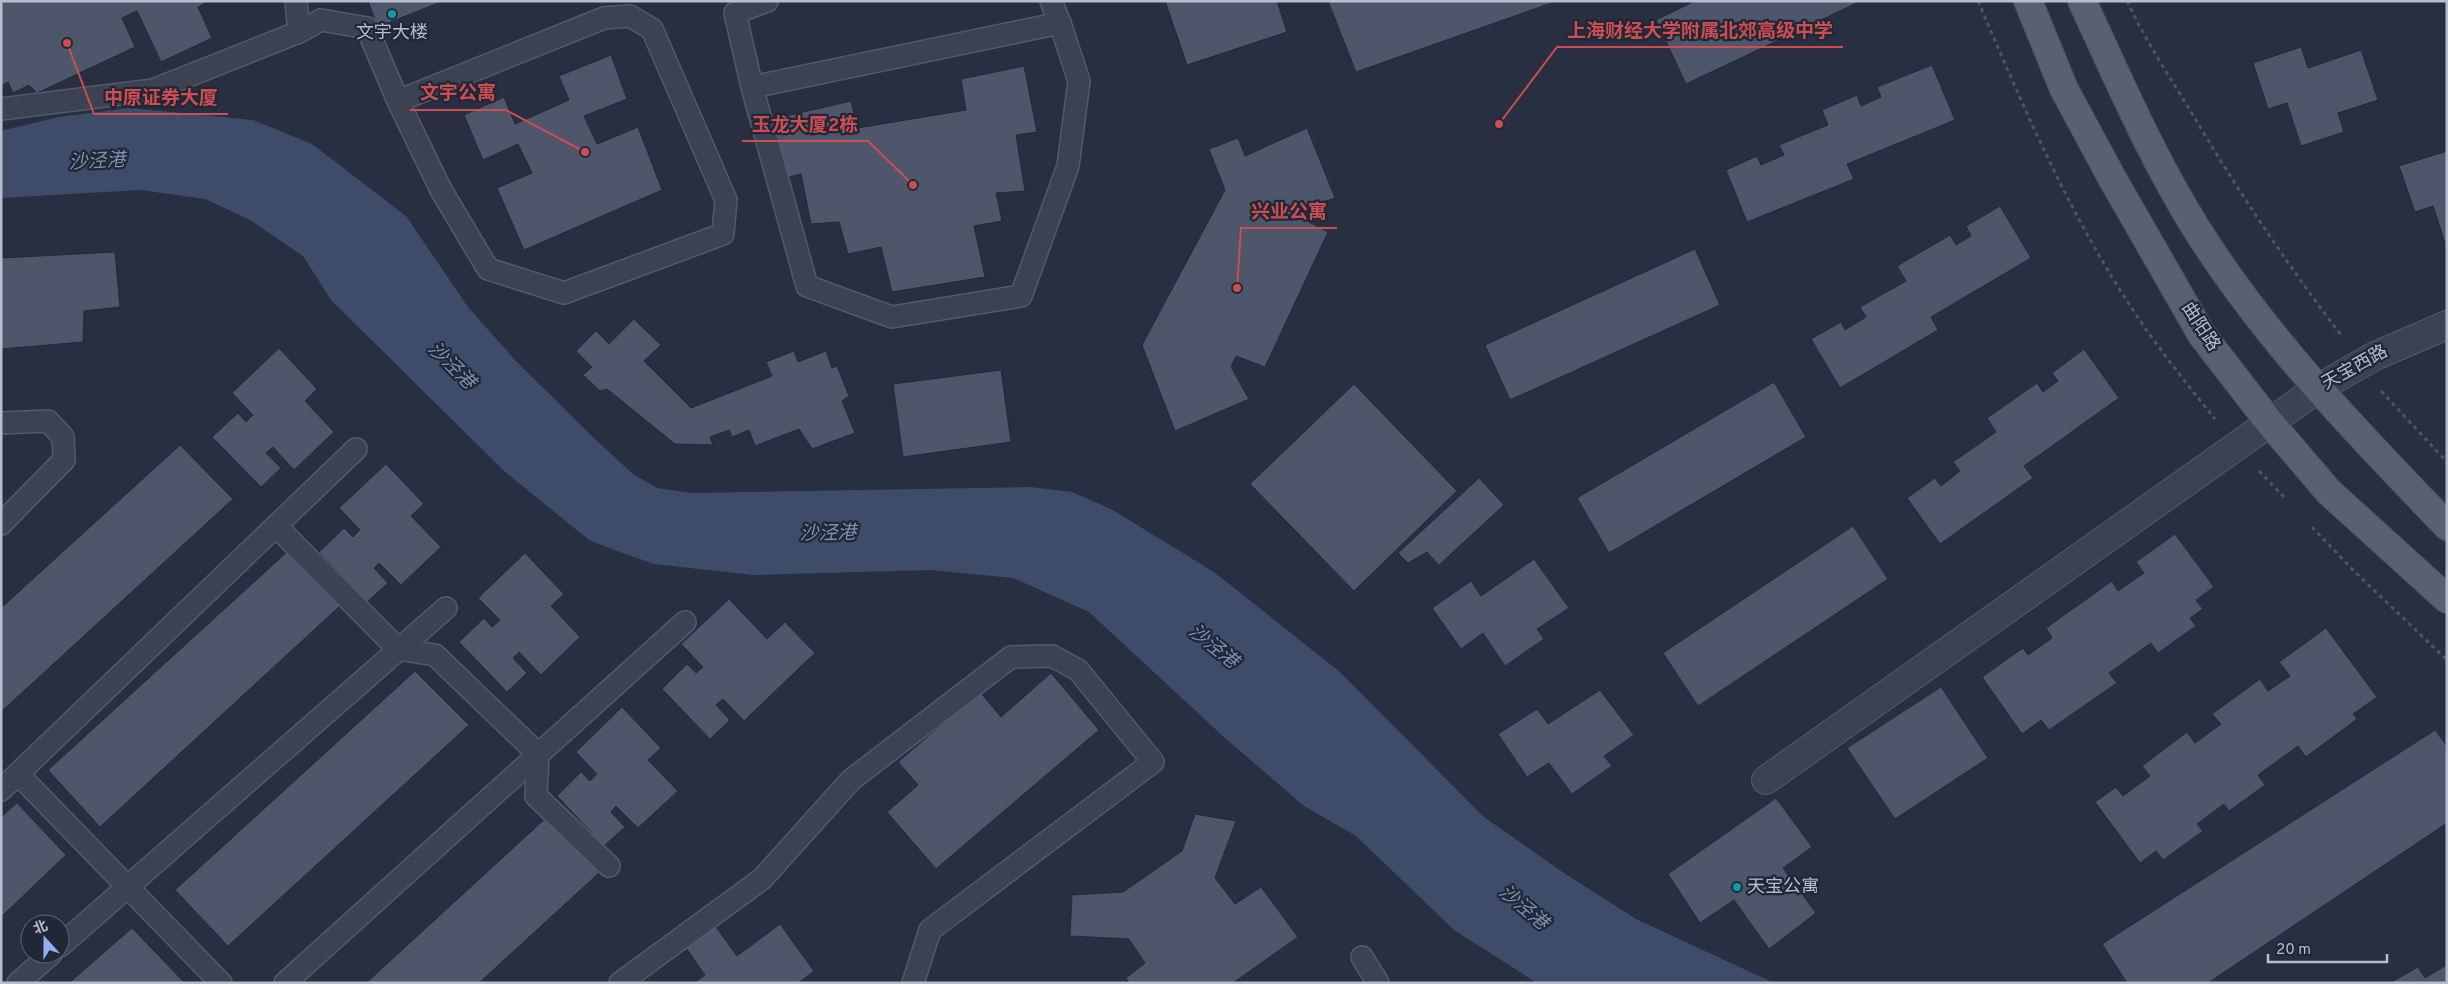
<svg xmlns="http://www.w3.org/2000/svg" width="2448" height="984" viewBox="0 0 2448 984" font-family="Overpass,'Noto Sans SC',sans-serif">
<rect width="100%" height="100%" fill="#272f41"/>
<!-- water -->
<path fill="#3e4b69" d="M130,108L253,120L312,144L406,216L468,307L515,360L596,440L633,474L657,488L692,493L1031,487L1072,492L1111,509L1214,572L1340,672L1484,817L1564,873L1636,919L1774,983H1537L1454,930L1356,836L1304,806L1226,739L1089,612L1013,578L930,570L753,575L654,564L617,551L589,540L504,471L331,300L303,256L250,220L205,199L140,190L1,198V131L59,117Z"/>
<!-- building -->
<g fill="#4d566a" stroke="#222938">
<path d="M1,1H210L198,7L212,38L161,62L137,11L122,18L135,47L37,93L29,85L13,93L8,82L1,86Z"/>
<path d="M368,1H443L378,27Z"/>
<path d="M1165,1H1277L1287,32L1187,65Z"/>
<path d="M1328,1H1557L1356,72Z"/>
<path d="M1695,1H1861L1686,84L1656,20Z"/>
<path d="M2301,47L2308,68L2361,50L2378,100L2338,113L2344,132L2301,146L2287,103L2268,109L2253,63Z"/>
<path d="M611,55L627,99L584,116L597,144L638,127L662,190L524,250L497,188L532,173L518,144L483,160L464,115L504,97L515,124L569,100L559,76Z"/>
<path d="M1932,65L1955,120L1847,164L1854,179L1747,222L1726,170L1757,156L1761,165L1784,155L1779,145L1828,125L1822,110L1857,95L1861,106L1881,97L1877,87Z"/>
<path d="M1024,66L1037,132L1016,135L1025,191L996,193L1002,221L974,226L985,277L892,292L881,247L848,254L839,222L811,224L801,174L785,178L773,119L851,101L857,128L966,110L961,79Z"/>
<path d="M1307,128L1335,198L1305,208L1303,219L1328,232L1265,367L1236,356L1231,367L1249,399L1175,431L1142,345L1225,190L1209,149L1238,138L1245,156Z"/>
<path d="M2447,151V249L2433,206L2415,212L2399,166Z"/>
<path d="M2000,206L2031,258L1931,317L1938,330L1840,388L1811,339L1841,322L1845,330L1866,317L1860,307L1906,281L1897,266L1950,235L1956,245L1971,236L1966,226Z"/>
<path d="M1695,249L1720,305L1510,400L1485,345Z"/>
<path d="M115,252L120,307L84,311L83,342L1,349V258Z"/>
<path d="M634,319L661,345L644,361L691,408L772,376L766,362L794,351L798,362L826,351L832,368L837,366L849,396L842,401L855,433L812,449L799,429L755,446L749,430L732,437L729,430L710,437L713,445L675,444L607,389L600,391L583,375L592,367L576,351L596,331L609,344Z"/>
<path d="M279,348L317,389L305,401L334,432L294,470L273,447L266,453L281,468L261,487L212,437L238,413L246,422L253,415L232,393Z"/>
<path d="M2084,349L2119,398L2024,466L2033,478L1940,544L1907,498L1935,478L1941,486L1960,471L1953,462L1996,432L1987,418L2037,383L2043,392L2058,381L2052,373Z"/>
<path d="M1001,370L1011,442L903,457L893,384Z"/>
<path d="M1774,382L1806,437L1609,553L1577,498Z"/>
<path d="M1354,384L1457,491L1354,591L1250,484Z"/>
<path d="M180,445L233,499L1,712V608Z"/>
<path d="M386,464L424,504L411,516L441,547L401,585L379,563L374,568L388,583L367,602L319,552L344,528L353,537L360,530L339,508Z"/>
<path d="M1479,478L1504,505L1439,565L1427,552L1408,563L1398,553Z"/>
<path d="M1853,526L1888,579L1698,706L1663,653Z"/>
<path d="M2175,534L2214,587L2196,600L2203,609L2190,618L2196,626L2158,653L2151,643L2109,673L2117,683L2049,730L2041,720L2022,734L1982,677L2023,648L2028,655L2052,638L2046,628L2112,581L2118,591L2144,573L2136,562Z"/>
<path d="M288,551L341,605L100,827L48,770Z"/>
<path d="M525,553L564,594L551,606L580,637L541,675L519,652L513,658L527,673L507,692L459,642L484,618L492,627L500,620L478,598Z"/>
<path d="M1534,559L1569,608L1537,629L1544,639L1505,666L1483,633L1461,649L1432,608L1471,581L1481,596Z"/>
<path d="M729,599L767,639L785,622L815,653L744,721L723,699L716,705L730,720L710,739L662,689L687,664L696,673L703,667L681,644Z"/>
<path d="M2326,628L2377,697L2353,714L2357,719L2306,757L2298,746L2258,775L2265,785L2229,811L2224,804L2197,824L2203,831L2163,860L2156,851L2140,863L2095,802L2116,787L2123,796L2150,776L2142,766L2187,732L2195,743L2221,724L2212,714L2260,679L2268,691L2290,676L2279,662Z"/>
<path d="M415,671L469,725L228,946L175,890Z"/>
<path d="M1051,673L1099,730L936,869L887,812L918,785L898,762L980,692L1001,717Z"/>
<path d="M1941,687L1988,758L1895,819L1847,748Z"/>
<path d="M1600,690L1634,735L1604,756L1612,766L1572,794L1549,763L1527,777L1498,734L1537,709L1548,724Z"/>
<path d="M622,707L661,748L648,760L678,791L638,828L616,806L611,812L625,827L604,846L557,796L581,772L590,781L597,774L576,752Z"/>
<path d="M2435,730L2447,746V823L2208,983H2127L2102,944Z"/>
<path d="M1776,798L1812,847L1783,868L1816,913L1769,949L1734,900L1700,923L1668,874Z"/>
<path d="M17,803L66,855L1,917V817Z"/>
<path d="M1195,814L1236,821L1215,878L1235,904L1261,887L1298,937L1233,983H1129L1126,978L1145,963L1129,939L1070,936L1072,895L1123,892L1182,851Z"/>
<path d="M547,817L600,872L479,983H366Z"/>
<path d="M714,924L737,956L780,924L814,971L798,983H694L705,975L684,945Z"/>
<path d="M132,928L185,983H69Z"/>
<path d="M2447,965V983H2390L2418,967L2425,978Z"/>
</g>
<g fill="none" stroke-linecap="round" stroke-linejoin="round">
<defs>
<g id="service">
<path d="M767,1L735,13L752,87L1060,23L1051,1"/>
<path d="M299,32L321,20L367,28L398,101L441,190L488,269L564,293L723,234L726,200L652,29L630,16L604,18L398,101"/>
<path d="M752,87L807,286L892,317L1021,296L1068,166L1079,81L1060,23"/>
<path d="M1,109L153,90L299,32L296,1"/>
<path d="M1,423L48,421L63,437L64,460L1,524"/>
<path d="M276,526L398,649L435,655L538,754L536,796L609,866"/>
<path d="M18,774L221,983"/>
<path d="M1,790L356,449"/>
<path d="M60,946L446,608"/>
<path d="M1362,957L1378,983"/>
<path d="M18,983L51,954"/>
<path d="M285,983L685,622"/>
<path d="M620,983L762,879L851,780L1011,657L1052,656L1078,670L1153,762L930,930L913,983"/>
</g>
<path id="minor" d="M1766,780L2317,389L2375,356L2447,325"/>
<g id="primary">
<path d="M2028,1L2064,89L2112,178L2202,335L2270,423L2329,492L2447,599"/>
<path d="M2082,1C2118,78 2151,156 2196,228C2266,340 2356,431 2447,526"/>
</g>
</defs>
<!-- service casing -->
<use href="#service" stroke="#535a68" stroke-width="24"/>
<!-- minor casing -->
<use href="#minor" stroke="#535a68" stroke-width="30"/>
<!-- primary casing -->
<use href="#primary" stroke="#454b5a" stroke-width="30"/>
<!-- path -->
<g stroke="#47595f" stroke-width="3" stroke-dasharray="4 4" stroke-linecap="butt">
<path d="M1978,1C2020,99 2063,200 2120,290C2148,335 2181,377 2215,419"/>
<path d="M2127,1C2145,39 2168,75 2190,110C2236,188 2286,263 2341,335"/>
<path d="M2381,391L2447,462"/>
<path d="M2259,471L2284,497"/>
<path d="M2312,527L2355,572L2447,660"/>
</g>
<!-- service -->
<use href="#service" stroke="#3b4251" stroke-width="21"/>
<!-- minor -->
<use href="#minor" stroke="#3b4251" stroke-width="28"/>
<!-- primary -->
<use href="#primary" stroke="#596171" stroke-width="28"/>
</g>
<!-- markers -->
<g fill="#0f9aa8" stroke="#202736" stroke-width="2">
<circle cx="392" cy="14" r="5"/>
<circle cx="1737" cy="887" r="5"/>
</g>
<g text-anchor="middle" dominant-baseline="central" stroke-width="4.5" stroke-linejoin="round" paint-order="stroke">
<!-- poi labels -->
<g font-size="18" fill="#b8bdcb" stroke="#202736">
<text x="392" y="33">文宇大楼</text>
<text x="1747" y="887" text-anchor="start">天宝公寓</text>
</g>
<!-- street labels -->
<g font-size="18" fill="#b8bdcb" stroke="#202736">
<text transform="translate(2200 327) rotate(57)">曲阳路</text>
<text transform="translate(2355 368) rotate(-29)">天宝西路</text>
</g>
<!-- water labels -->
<g font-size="19" font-style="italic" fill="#8190b1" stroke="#202736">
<text transform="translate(97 162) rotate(-3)">沙泾港</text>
<text transform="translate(451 366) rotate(45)">沙泾港</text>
<text transform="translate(828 534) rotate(-1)">沙泾港</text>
<text transform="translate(1213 647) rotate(39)">沙泾港</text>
<text transform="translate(1523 908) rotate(40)">沙泾港</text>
</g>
</g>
<!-- callouts -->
<path fill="none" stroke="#ce4d51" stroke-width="2" d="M1499 124L1557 47H1843M585 152L506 110H410M67 43L94 114H228M913 185L868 141H742M1237 288L1241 228H1337"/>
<g fill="#ce4d51" stroke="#202736" stroke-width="2">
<circle cx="1499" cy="124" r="5"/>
<circle cx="585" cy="152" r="5"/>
<circle cx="67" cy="43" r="5"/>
<circle cx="913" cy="185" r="5"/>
<circle cx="1237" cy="288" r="5"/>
</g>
<g font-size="19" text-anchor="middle" font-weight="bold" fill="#ce4d51" stroke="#202736" stroke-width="4.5" stroke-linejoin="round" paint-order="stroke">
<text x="1700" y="37">上海财经大学附属北郊高级中学</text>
<text x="458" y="99">文宇公寓</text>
<text x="161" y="104">中原证券大厦</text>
<text x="805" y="131">玉龙大厦2栋</text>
<text x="1289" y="218">兴业公寓</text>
</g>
<!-- border -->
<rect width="2448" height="984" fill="none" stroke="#b8bdcb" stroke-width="5"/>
<!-- north arrow -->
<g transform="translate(45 939) rotate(339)"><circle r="24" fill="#202736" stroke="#5d6372"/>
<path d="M0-4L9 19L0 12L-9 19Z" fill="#93aff5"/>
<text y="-8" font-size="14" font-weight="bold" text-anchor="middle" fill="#b8bdcb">北</text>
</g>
<!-- scale -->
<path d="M2268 954v8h119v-8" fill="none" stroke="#b8bdcb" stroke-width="2.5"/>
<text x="2276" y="954" font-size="15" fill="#b8bdcb" stroke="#202736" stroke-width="4" paint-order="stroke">20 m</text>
</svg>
